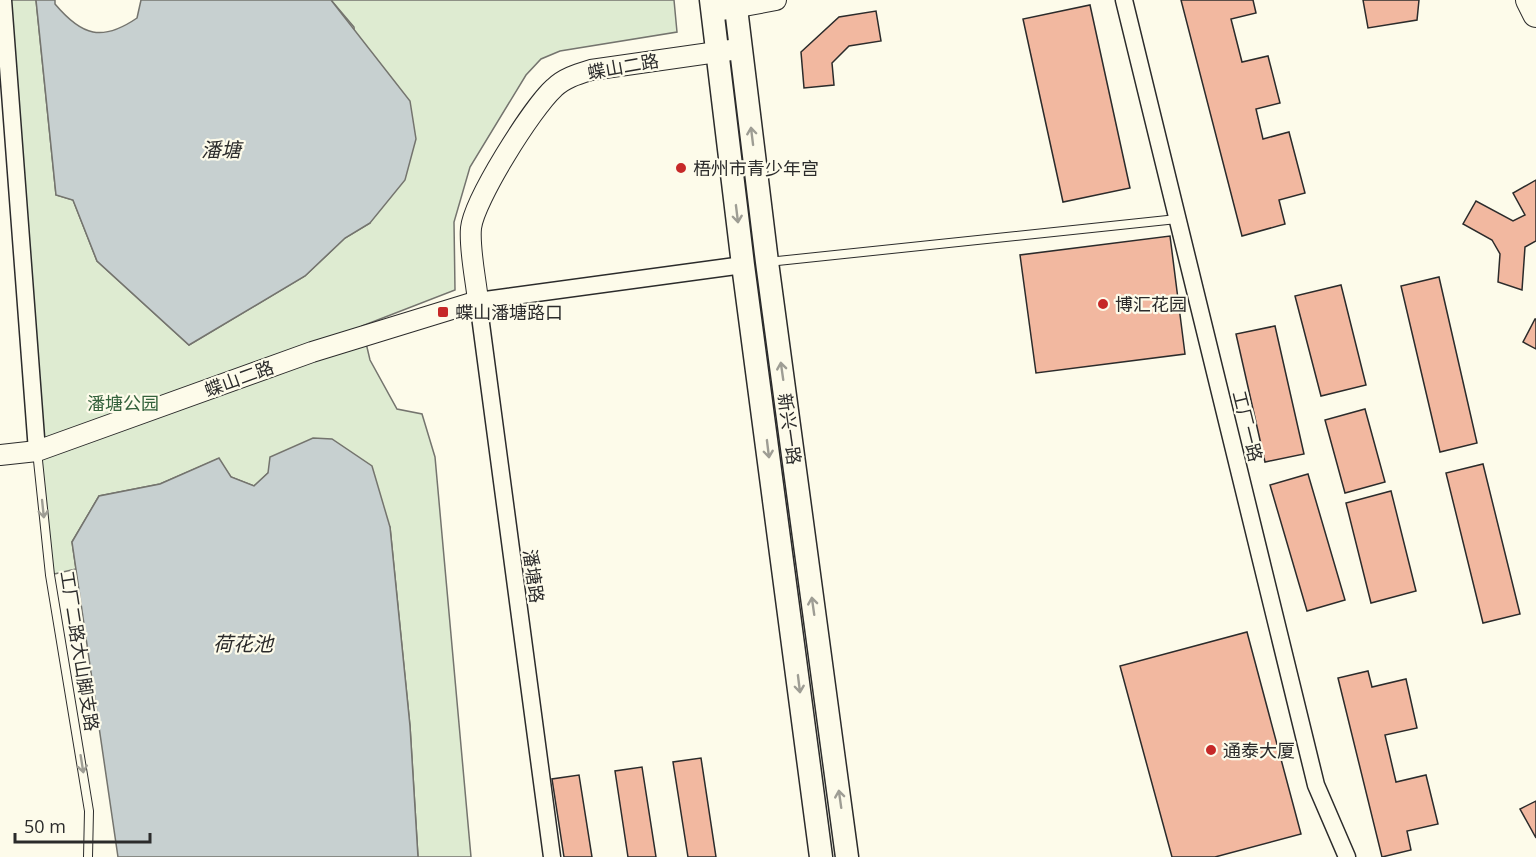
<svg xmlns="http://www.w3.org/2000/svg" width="1536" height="857" viewBox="0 0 1536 857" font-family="'Open Sans','Noto Sans SC',sans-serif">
<rect width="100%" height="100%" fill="#fdfbea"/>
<!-- green -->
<path fill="#deebd1" stroke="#74746e" stroke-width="1.5" d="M3,0H36L56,195L73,200L97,261L189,345L305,276L345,238L370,223L354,27L331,0H674L677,32L560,51L541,59L526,75L470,167L454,222L455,290L362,326L370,360L397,409L422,414L435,457L471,857H418L410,726L390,527L268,473L254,486L231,477L218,459L160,484L99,496L72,542L76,569L50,575Z"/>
<!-- water -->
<g fill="#c7d0d0" stroke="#74746e" stroke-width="1.5">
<path d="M36,0H55V4C82,36 102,42 137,18L141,0H331L410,101L416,139L405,180L370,223L345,238L305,276L189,345L97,261L73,200L56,195Z"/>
<path d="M313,438L332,439L372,466L390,527L410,726L418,857H118L72,542L99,496L160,484L219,458L231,477L254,486L268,473L270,457Z"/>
</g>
<!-- building -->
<g fill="#f2b8a0" stroke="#2b2b2b" stroke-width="1.5">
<path d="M1181,0H1253L1256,13L1231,19L1242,62L1268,56L1280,103L1256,109L1263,139L1289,132L1305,193L1279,200L1285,224L1242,236Z"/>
<path d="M1363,0H1419L1417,20L1368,28Z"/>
<path d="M1090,5L1130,188L1063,202L1023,19Z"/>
<path d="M876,11L881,41L849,46L832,63L834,85L804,88L801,52L839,17Z"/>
<path d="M1536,180V241L1525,247L1522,290L1498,282L1500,254L1492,240L1463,224L1476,201L1513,221L1525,215L1513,193Z"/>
<path d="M1170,236L1185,354L1036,373L1020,255Z"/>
<path d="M1439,277L1477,443L1440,452L1401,286Z"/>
<path d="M1341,285L1366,385L1321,396L1295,296Z"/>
<path d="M1535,319H1536V349L1523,342Z"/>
<path d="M1275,326L1304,454L1265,462L1236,334Z"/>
<path d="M1365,409L1385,482L1345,493L1325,420Z"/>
<path d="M1483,464L1520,614L1483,623L1446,473Z"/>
<path d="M1308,474L1345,600L1307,611L1270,485Z"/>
<path d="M1391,491L1416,591L1371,603L1346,503Z"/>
<path d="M1247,632L1301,834L1215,857H1172L1120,666Z"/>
<path d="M1368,671L1372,687L1406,679L1417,728L1385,735L1396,782L1426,775L1438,824L1407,831L1411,850L1382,857L1338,678Z"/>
<path d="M701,758L716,857H688L673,762Z"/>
<path d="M642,767L656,857H628L615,771Z"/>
<path d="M579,775L592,857H564L552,779Z"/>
<path d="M1536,801V838L1520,809Z"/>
</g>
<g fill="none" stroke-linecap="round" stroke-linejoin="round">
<defs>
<g id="service">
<path d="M768,262L1177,219"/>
<path d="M37,451L50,575L89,811L88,857"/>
</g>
<g id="minor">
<path d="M3,0L37,451"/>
<path d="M1124,0L1316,785L1347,857"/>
<path d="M552,857L478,301L743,265"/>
</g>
<g id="tertiary">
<path d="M722,10L776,0"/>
<path d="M0,455L37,451L312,352L478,301C476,280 469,249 471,228C474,200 532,108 554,88C564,78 578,74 591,70L731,50"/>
</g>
<g id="secondary">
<path d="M711,0L743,265L821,857"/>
<path d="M735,0L767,262L847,857"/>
</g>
<path id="primary" d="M1529,0L1536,14"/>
</defs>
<!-- service casing -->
<use href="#service" stroke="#2b2b2b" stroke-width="10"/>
<!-- minor casing -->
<use href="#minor" stroke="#2b2b2b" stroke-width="19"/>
<!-- tertiary casing -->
<use href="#tertiary" stroke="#2b2b2b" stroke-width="22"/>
<!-- secondary casing -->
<use href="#secondary" stroke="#2b2b2b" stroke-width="25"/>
<!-- primary casing -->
<use href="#primary" stroke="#2b2b2b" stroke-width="28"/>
<!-- service -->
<use href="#service" stroke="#fdfbea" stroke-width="8"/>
<!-- minor -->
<use href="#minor" stroke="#fdfbea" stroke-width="16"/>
<!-- tertiary -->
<use href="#tertiary" stroke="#fdfbea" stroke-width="20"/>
<!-- secondary -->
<use href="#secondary" stroke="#fdfbea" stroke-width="22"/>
<!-- primary -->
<use href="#primary" stroke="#fdfbea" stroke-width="26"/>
</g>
<!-- one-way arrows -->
<defs><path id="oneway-shaft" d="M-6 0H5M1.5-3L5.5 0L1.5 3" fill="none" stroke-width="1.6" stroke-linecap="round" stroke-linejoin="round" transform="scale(1.5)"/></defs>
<g stroke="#9e9d94">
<use href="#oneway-shaft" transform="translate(752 136) rotate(-97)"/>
<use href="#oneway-shaft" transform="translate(737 214) rotate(83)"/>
<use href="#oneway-shaft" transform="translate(782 371) rotate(-98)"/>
<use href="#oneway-shaft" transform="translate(768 449) rotate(83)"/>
<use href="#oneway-shaft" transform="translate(43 509) rotate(84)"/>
<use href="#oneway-shaft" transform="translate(813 606) rotate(-98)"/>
<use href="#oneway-shaft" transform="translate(799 684) rotate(83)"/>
<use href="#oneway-shaft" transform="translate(82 764) rotate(81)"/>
<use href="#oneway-shaft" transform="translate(840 799) rotate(-98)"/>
</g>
<!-- markers -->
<g fill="#c62828" stroke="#fdfbea" stroke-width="2">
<circle cx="681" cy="168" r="6"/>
<circle cx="1103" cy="304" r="6"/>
<rect x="437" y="306" width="12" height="12" rx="3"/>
<circle cx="1211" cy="750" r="6"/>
</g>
<g text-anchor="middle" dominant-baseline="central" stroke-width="4.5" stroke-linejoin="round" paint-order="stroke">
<!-- street labels -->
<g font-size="18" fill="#2b2b2b" stroke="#fdfbea">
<text transform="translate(623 66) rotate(-10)">蝶山二路</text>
<text transform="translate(239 378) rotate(-20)">蝶山二路</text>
<text transform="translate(1248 426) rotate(76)">工厂一路</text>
<text transform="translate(790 429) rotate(82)">新兴一路</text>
<text transform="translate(534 576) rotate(82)">潘塘路</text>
<text transform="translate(80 651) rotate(81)">工厂二路大山脚支路</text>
</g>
<!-- poi labels -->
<g font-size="18" fill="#2b2b2b" stroke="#fdfbea" text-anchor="start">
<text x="693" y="168">梧州市青少年宫</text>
<text x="1115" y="304">博汇花园</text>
<text x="455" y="312">蝶山潘塘路口</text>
<text x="1223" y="750">通泰大厦</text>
</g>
<!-- park labels -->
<g font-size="18" fill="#34623c" stroke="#fdfbea">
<text x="123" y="403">潘塘公园</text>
</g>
<!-- water labels -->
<g font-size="20" font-style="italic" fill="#2b2b2b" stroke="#fdfbea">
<text x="221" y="149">潘塘</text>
<text x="243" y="643">荷花池</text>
</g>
</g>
<!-- scale -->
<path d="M15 833v9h135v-9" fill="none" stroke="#2b2b2b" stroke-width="3"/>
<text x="24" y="833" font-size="18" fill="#2b2b2b" stroke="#fdfbea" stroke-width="4.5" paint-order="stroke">50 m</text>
</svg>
